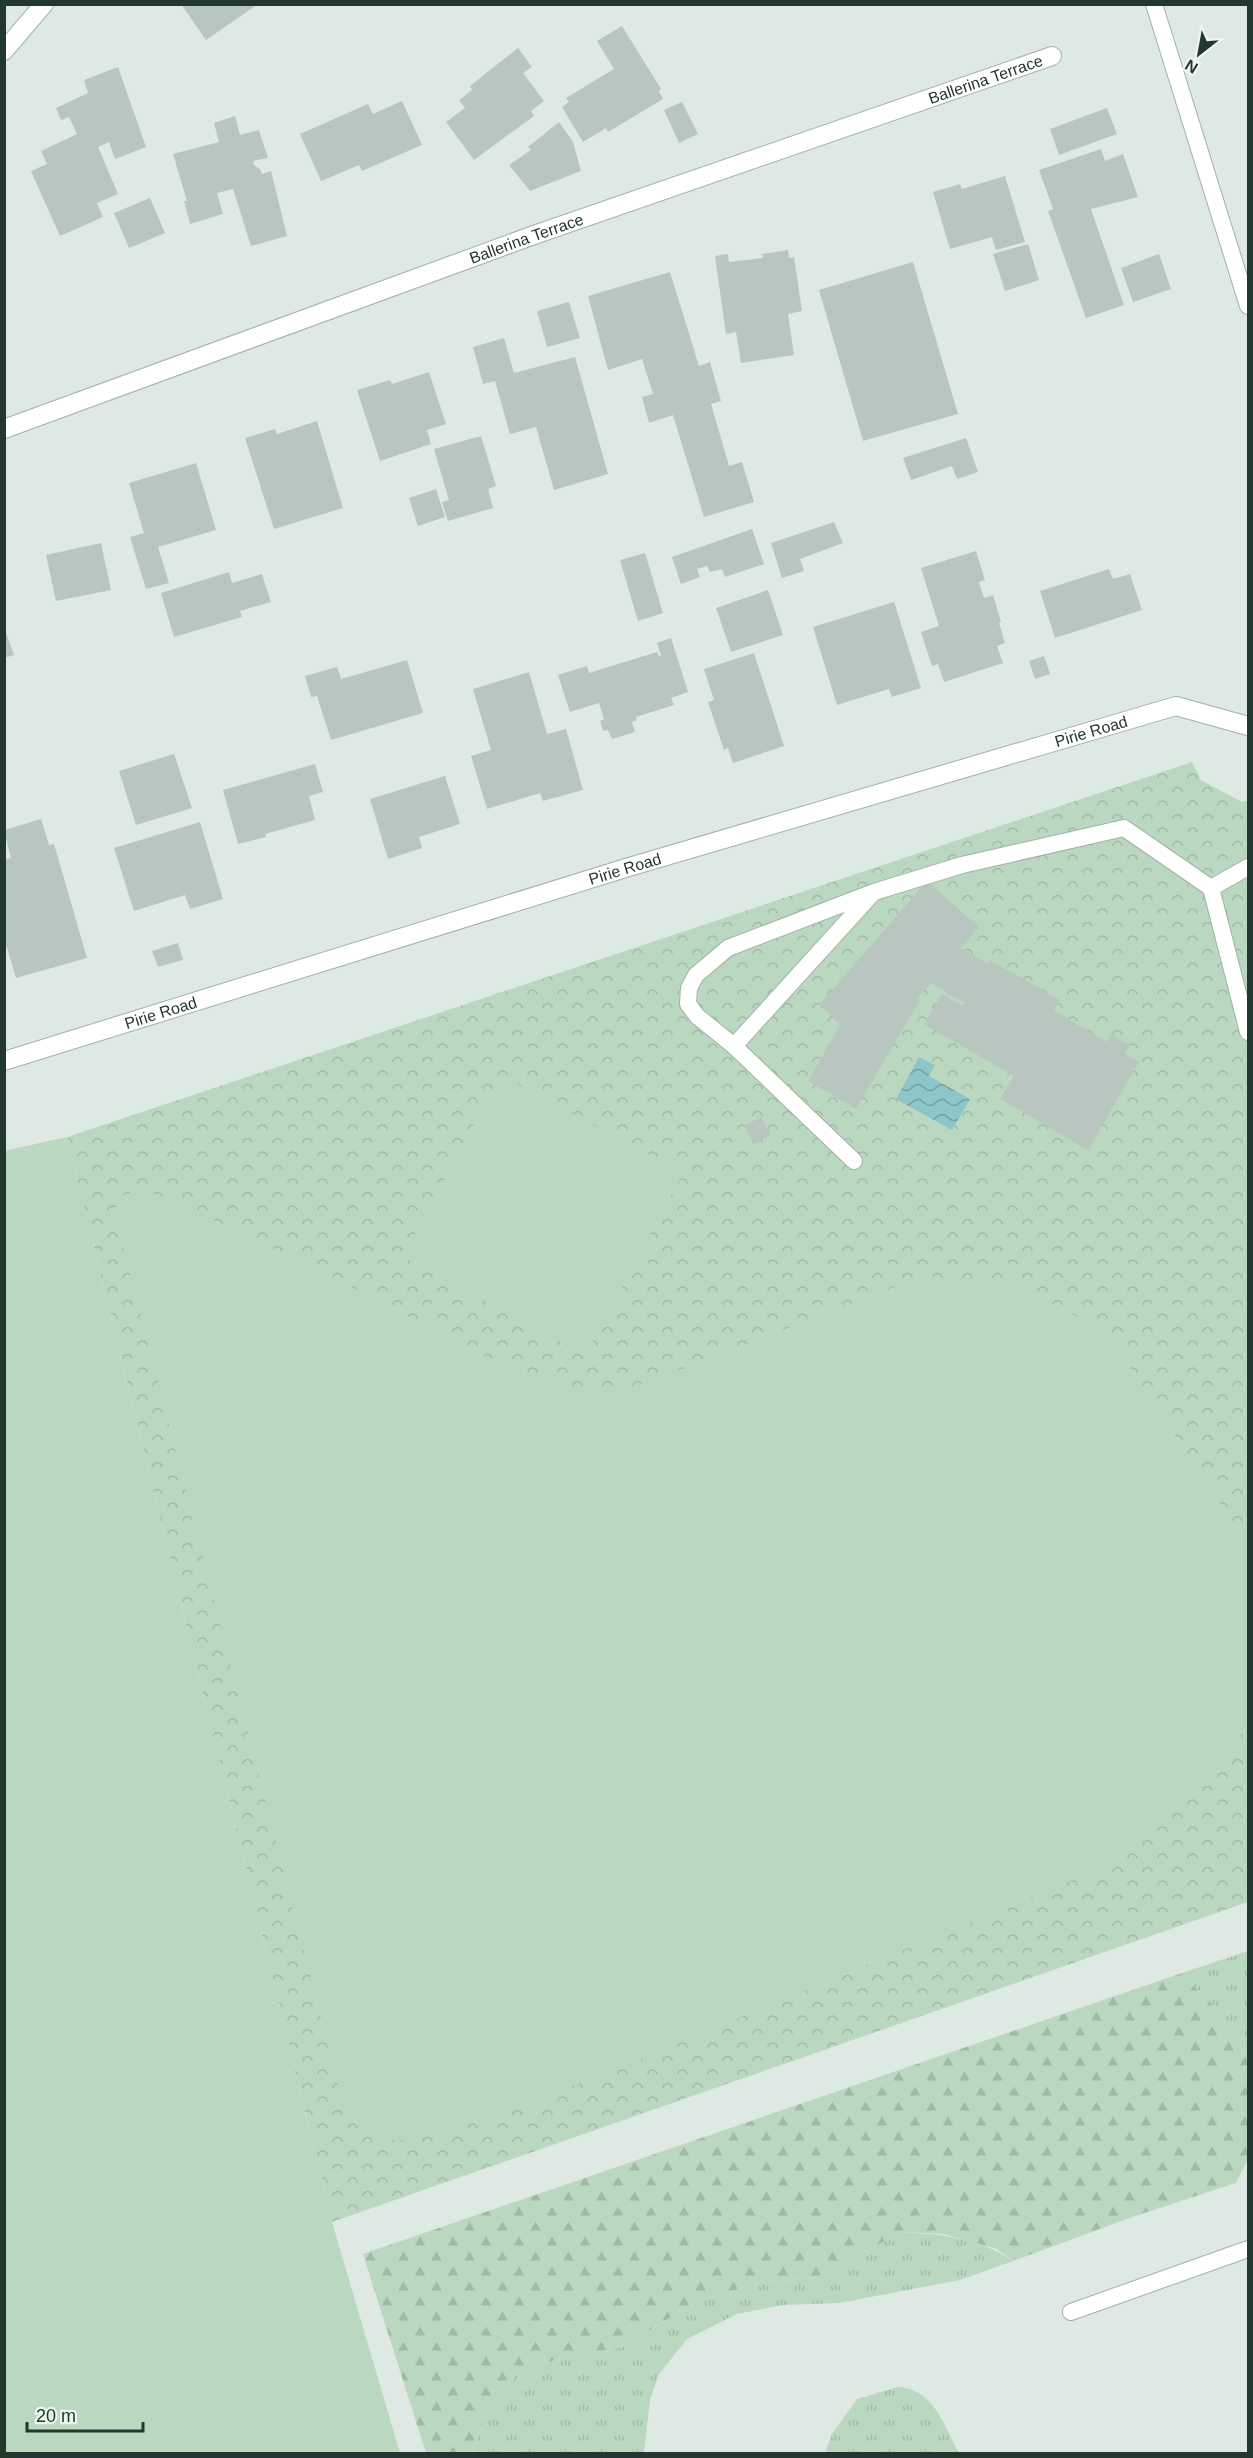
<svg xmlns="http://www.w3.org/2000/svg" width="1253" height="2458" viewBox="0 0 1253 2458" font-family="Helvetica,sans-serif">
<defs>
<pattern id="grass-tufts" width="24" height="20" patternUnits="userSpaceOnUse" patternTransform="scale(1.5)"><rect width="24" height="20" fill="#bad8c0"/><path d="M3 7l-1-3M5 7V3M7 7l1-3M15 17l-1-3M17 17v-4M19 17l1-3" fill="none" stroke="#a0baa5"/></pattern>
<pattern id="forest-firs" width="22" height="20" patternUnits="userSpaceOnUse" patternTransform="scale(1.5)"><rect width="22" height="20" fill="#bad8c0"/><path d="M5 1l3.5 6h-7zM16 11l3.5 6h-7z" fill="#a0baa5"/></pattern>
<pattern id="park-crowns" width="20" height="18" patternUnits="userSpaceOnUse" patternTransform="scale(1.5)"><rect width="20" height="18" fill="#bad8c0"/><path d="M2 6a3 3 0 1 1 6 0M12 15a3 3 0 1 1 6 0" fill="none" stroke="#a0baa5"/></pattern>
<pattern id="water-waves" width="16" height="10" patternUnits="userSpaceOnUse" patternTransform="scale(1.5)"><rect width="16" height="10" fill="#8dc5c8"/><path d="M0 5q4-4 8 0t8 0" fill="none" stroke="#73a1a3"/></pattern>
</defs>
<rect width="100%" height="100%" fill="#dfe9e4"/>
<!-- grass -->
<g fill="url(#grass-tufts)">
<path d="M1248,1951V2058L1208,1999L1179,1974Z"/>
<path d="M902,2232C941,2234 980,2238 1013,2261L960,2280L839,2303L783,2305L737,2314L687,2339L659,2374L650,2400L644,2453L472,2454L489,2406L517,2374L555,2360L623,2347L695,2302L759,2283L815,2278Z"/>
<path d="M898,2387C934,2389 944,2425 959,2453H825L832,2434L857,2399Z"/>
</g>
<!-- forest -->
<path fill="url(#forest-firs)" d="M1179,1974L1208,1999L1248,2058V2159L1236,2183L1132,2217L1013,2261L997,2249L944,2234L902,2232L815,2278L759,2283L695,2302L623,2347L555,2360L517,2374L489,2406L472,2453H426L363,2254Z"/>
<!-- park -->
<path fill="url(#park-crowns)" d="M1192,762L1201,780L1242,802L1248,800V1902L332,2222L67,1137Z"/>
<!-- pitch -->
<g fill="#bad8c0">
<path d="M500,1075L683,1173L586,1355L403,1257Z"/>
<path d="M67,1137L332,2222L400,2453H5L4,1151Z"/>
<path d="M146,1190L319,1270L491,1360L575,1389L635,1387L923,1276L1019,1285L1107,1333L1248,1546V1727L1198,1787L1105,1867L508,2113L413,2139L383,2141L347,2119L114,1210L122,1195Z"/>
</g>
<!-- water -->
<path fill="url(#water-waves)" d="M919,1057L935,1065L929,1076L970,1099L952,1130L896,1099Z"/>
<!-- building -->
<g fill="#b8c6bf">
<path d="M181,4H258L206,40Z"/>
<path d="M622,26L661,89L659,91L663,99L608,132L606,128L583,142L562,107L569,102L566,98L614,69L597,41Z"/>
<path d="M518,48L532,67L523,73L544,101L531,111L534,116L474,160L446,122L465,108L459,100L472,90L470,86Z"/>
<path d="M118,67L146,147L115,159L109,142L98,147L118,194L97,203L103,217L60,236L31,171L47,164L41,151L77,134L69,117L61,120L56,108L88,93L84,80Z"/>
<path d="M402,101L422,145L362,171L359,165L321,181L300,134L368,104L373,114Z"/>
<path d="M682,102L698,134L679,143L664,110Z"/>
<path d="M1107,108L1117,134L1059,155L1050,129Z"/>
<path d="M235,116L240,135L259,130L268,158L253,161L254,165L260,169L262,174L271,171L287,236L251,246L233,189L217,193L223,214L190,224L184,201H187L173,154L219,142L214,123Z"/>
<path d="M559,122L573,142L581,171L530,191L509,165L531,150L528,147Z"/>
<path d="M1101,149L1105,161L1123,154L1138,197L1091,209L1124,305L1086,318L1048,211L1053,209L1039,170Z"/>
<path d="M1005,176L1025,242L996,250L992,237L950,249L933,192L960,184L962,189Z"/>
<path d="M150,198L165,233L129,248L114,213Z"/>
<path d="M1028,244L1039,280L1005,291L993,254Z"/>
<path d="M788,250L789,258L794,257L802,311L788,314L794,355L741,363L736,332L726,334L715,256L728,254L729,262L763,258L762,254Z"/>
<path d="M1159,254L1171,289L1133,302L1121,268Z"/>
<path d="M913,262L958,414L863,441L819,290Z"/>
<path d="M670,272L699,366L710,362L721,401L711,404L729,466L742,462L754,502L704,517L673,415L649,423L642,397L653,394L642,359L608,370L588,296Z"/>
<path d="M569,302L580,338L547,347L537,311Z"/>
<path d="M504,338L514,373L575,357L608,474L554,490L536,427L510,434L495,381L483,384L473,347Z"/>
<path d="M429,372L446,424L427,430L431,444L380,461L357,390L390,380L392,384Z"/>
<path d="M317,421L343,508L274,529L245,438L275,429L277,434Z"/>
<path d="M481,436L496,486L488,489L493,508L448,521L442,502L449,500L434,449Z"/>
<path d="M966,438L978,472L957,479L952,466L911,480L903,458Z"/>
<path d="M196,463L216,530L158,547L169,583L146,589L130,537L144,533L129,483Z"/>
<path d="M436,489L445,517L418,526L409,498Z"/>
<path d="M834,522L843,543L800,559L804,571L782,578L771,543Z"/>
<path d="M752,529L764,564L725,577L722,569L710,572L707,566L697,569L700,577L681,584L672,557Z"/>
<path d="M101,543L111,590L56,601L46,555Z"/>
<path d="M976,551L985,580L979,582L984,598L993,595L1001,622L999,623L1005,643L997,646L1003,663L944,682L938,664L932,666L921,632L939,626L921,568Z"/>
<path d="M645,553L663,613L638,621L620,560Z"/>
<path d="M1109,569L1113,579L1130,574L1142,610L1055,638L1040,591Z"/>
<path d="M229,572L232,583L262,574L271,602L240,611L242,617L174,637L161,593Z"/>
<path d="M768,590L783,635L731,652L716,608Z"/>
<path d="M894,602L921,688L892,697L889,689L837,705L813,627Z"/>
<path d="M4,627L14,655L4,658Z"/>
<path d="M671,638L688,692L671,698L674,705L636,717L637,720L632,722L635,732L612,739L608,730L603,731L600,721L604,719L599,703L570,712L558,675L587,666L589,673L657,652L659,656L661,655L657,643Z"/>
<path d="M754,653L784,746L733,763L728,748L724,750L708,702L714,700L704,669Z"/>
<path d="M1044,656L1050,674L1035,679L1029,661Z"/>
<path d="M407,660L423,713L331,740L317,696L311,697L305,676L337,667L341,679Z"/>
<path d="M529,672L547,734L566,729L583,790L543,801L540,793L487,809L471,756L491,750L473,689Z"/>
<path d="M174,754L192,808L136,825L119,771Z"/>
<path d="M315,764L323,792L309,796L315,820L265,834L266,837L238,844L223,790Z"/>
<path d="M445,776L460,824L419,837L422,848L388,859L370,799Z"/>
<path d="M41,819L49,845L54,844L87,958L16,978L4,938V860L11,858L4,830Z"/>
<path d="M200,822L223,899L190,909L185,895L134,911L114,848Z"/>
<path d="M927,881L979,927L961,948L988,964L990,960L1060,1000L1054,1011L1107,1042L1111,1034L1130,1045L1125,1054L1139,1062L1088,1150L1000,1099L1014,1076L924,1024L942,994L963,1006L965,1003L931,983L917,998L920,1000L856,1109L808,1081L841,1024L819,1005Z"/>
<path d="M178,943L183,960L158,967L152,951Z"/>
<path d="M761,1117L771,1135L754,1144L744,1126Z"/>
</g>
<g fill="none" stroke-linecap="round" stroke-linejoin="round">
<defs>
<g id="service">
<path d="M1154,4L1248,306"/>
<path d="M1248,867L1211,888L1248,1032"/>
<path d="M734,1046L872,894"/>
<path d="M854,1161L734,1046L697,1016L688,1004L689,988L696,975L728,948L874,892L962,865L1124,828L1211,888"/>
<path d="M1071,2312L1248,2249"/>
</g>
<g id="minor">
<path d="M4,51L44,4"/>
<path id="s1" d="M4,429L534,235L1052,56"/>
<path id="s2" d="M4,1061L629,867L1176,706L1248,726"/>
</g>
</defs>
<!-- service casing -->
<use href="#service" stroke="#a3b0aa" stroke-width="18"/>
<!-- minor casing -->
<use href="#minor" stroke="#a3b0aa" stroke-width="20"/>
<!-- service -->
<use href="#service" stroke="#fff" stroke-width="16"/>
<!-- minor -->
<use href="#minor" stroke="#fff" stroke-width="18"/>
</g>
<g text-anchor="middle" dominant-baseline="central" stroke-width="5" stroke-linejoin="round" paint-order="stroke">
<!-- street labels -->
<g font-size="16" fill="#22372f" stroke="#eff6f2">
<text stroke="none"><textPath href="#s1" startOffset="1042">Ballerina Terrace</textPath></text>
<text stroke="none"><textPath href="#s1" startOffset="556">Ballerina Terrace</textPath></text>
<text stroke="none"><textPath href="#s2" startOffset="1136">Pirie Road</textPath></text>
<text stroke="none"><textPath href="#s2" startOffset="650">Pirie Road</textPath></text>
<text stroke="none"><textPath href="#s2" startOffset="164">Pirie Road</textPath></text>
</g>
</g>
<!-- border -->
<rect width="1253" height="2458" fill="none" stroke="#22372f" stroke-width="12"/>
<!-- north arrow -->
<g transform="translate(1199 54) rotate(211)" stroke="#eff6f2" stroke-width="4.5" paint-order="stroke">
<path d="M0-4.5L10 22L0 15L-10 22Z" fill="#22372f"/>
<text y="-9" font-size="16" font-weight="bold" text-anchor="middle" fill="#22372f">N</text>
</g>
<!-- scale -->
<path d="M27 2422v9h116v-9" fill="none" stroke="#22372f" stroke-width="3"/>
<text x="36" y="2422" font-size="18" fill="#22372f" stroke="#eff6f2" stroke-width="4.5" paint-order="stroke">20 m</text>
</svg>
